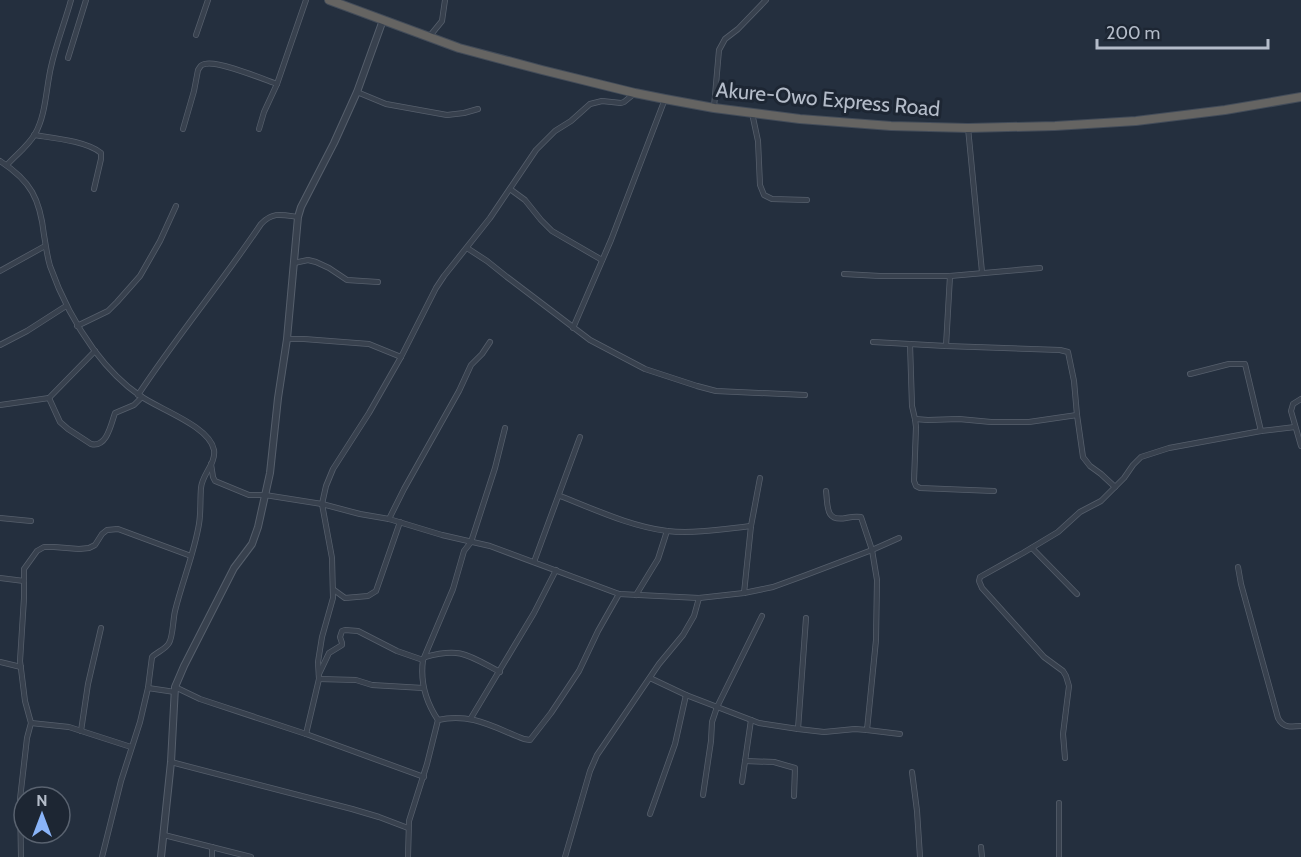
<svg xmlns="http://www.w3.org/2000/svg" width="1301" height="857" viewBox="0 0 1301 857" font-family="Cabin,sans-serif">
<rect width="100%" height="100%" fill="#242f3e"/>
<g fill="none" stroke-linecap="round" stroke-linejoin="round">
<defs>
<g id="minor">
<path d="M196,35L208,0"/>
<path d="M429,37L442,21L445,0"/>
<path d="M68,58L86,0"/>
<path d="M357,92L386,104L447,115L464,113L478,109"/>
<path d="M714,107L719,50L725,39L738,29L766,0"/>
<path d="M752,113L758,141L760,185L764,195L772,199L807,200"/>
<path d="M968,128L982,272"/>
<path d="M183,129L194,91L198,70C201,66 200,65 205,64C217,60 263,79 277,84"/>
<path d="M259,129L264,112L277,84L306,0"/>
<path d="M34,135C53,138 87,141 101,153V159L94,189"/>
<path d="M0,161C31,181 40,199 44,235C46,246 47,256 50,266C61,297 75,324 94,350C106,366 123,384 139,395C158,409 210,426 214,450C216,464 202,474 201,488C200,500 201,512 199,524C194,554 182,582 175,611C173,619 173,637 169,643C166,649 157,652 152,657L148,688L140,722L121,781L102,857"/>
<path d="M7,165C16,155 28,146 35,134C46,115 46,88 51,67C56,44 65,22 71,0"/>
<path d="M510,189L525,200L541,220L552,231L602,260"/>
<path d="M467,248L487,261L507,277L590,340L645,369L697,386L716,391L805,395"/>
<path d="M294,263L308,260L316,262L329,268L347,280L378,282"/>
<path d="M0,271L45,246"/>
<path d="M844,274L880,276H950L1040,268"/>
<path d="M77,326L108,311L117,302L140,276L160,241L176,206"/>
<path d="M573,328L611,240L665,99"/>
<path d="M287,339H304L369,344L401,357"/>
<path d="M873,342L946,346L1060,350L1068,352L1074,381L1077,415L1083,457L1090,466L1101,474L1115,487"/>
<path d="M910,344L912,406L915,419L928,420L959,419L991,422H1029L1077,415"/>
<path d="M0,345L27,331L66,306"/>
<path d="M946,346L950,276"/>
<path d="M1190,374L1229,364H1245L1261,431"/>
<path d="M138,395C177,336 222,282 261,224C273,211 283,215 298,217"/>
<path d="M49,398L60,422L68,429L91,444C107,448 111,424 115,413L134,405L142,397"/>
<path d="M1301,399L1293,404L1291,411L1301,446"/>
<path d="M0,405L49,398L95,351"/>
<path d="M915,419L916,427L914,481L916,486L920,488L994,491"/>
<path d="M211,464L213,477L215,481L249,495H265L322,504L360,514L389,519L442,535L490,546L619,594L699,598L744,593L773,587L806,575L872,550L899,538"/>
<path d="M560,496C594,509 629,526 667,531C694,534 724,529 751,526"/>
<path d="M0,518L31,521"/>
<path d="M389,519L404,489L459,391L471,365L482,354L490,342"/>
<path d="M1032,548L1077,594"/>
<path d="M534,562L580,437"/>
<path d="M1238,567L1241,584L1278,718C1283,728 1291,727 1301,726"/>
<path d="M0,578L24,581"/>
<path d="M334,590L345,598L368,596L376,591L400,522"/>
<path d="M744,593L751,526L760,478"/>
<path d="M636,595L658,559L667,531"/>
<path d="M425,657C461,647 468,655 500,672"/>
<path d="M0,662L21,667"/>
<path d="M319,674L329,653L342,645V643L340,637L342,631L345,630L358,631L397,651L423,660"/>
<path d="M650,678L686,695L759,723L798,729L824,732L855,729L867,730L876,640L877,580L872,550L861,517C855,516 851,517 846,518C825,522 828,506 826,491"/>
<path d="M319,679L356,680L372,685L423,688"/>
<path d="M175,687L200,699L306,734L424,777"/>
<path d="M148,688L175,692"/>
<path d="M471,718L534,613L556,570"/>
<path d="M438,720C426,702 420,682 423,660L453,589L464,551L471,542L495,468L505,428"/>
<path d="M31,723L69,727L131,747"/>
<path d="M798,729L806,618"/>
<path d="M867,730L900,734"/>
<path d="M81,731L88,684L101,628"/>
<path d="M306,734L319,679L318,662L322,637L333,598L332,558L322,504L326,486L333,469L369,413L401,357L436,288L444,276L490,218L536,150L555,131L571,121L590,104L602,101L621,103L624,102L635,93"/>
<path d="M1065,758L1063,734L1069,686L1066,676L1063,671L1044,657L982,588L979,581L980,577L1023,553L1058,532L1080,512L1101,501L1124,478L1133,465L1141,457L1169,448L1261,431L1295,427"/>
<path d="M745,761L774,762L795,768L794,796"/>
<path d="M171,762L352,809L379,817L408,828"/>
<path d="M912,772L917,811L920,857"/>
<path d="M742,782L751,720"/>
<path d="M703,795L711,741L712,722L717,707L762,616"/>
<path d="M1059,803V857"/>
<path d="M650,814L675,744L686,695"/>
<path d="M164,835L251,857"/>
<path d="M212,847V857"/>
<path d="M981,847L982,857"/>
<path d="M21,857L20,799L27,738L31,723L25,701L20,661L24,598V569L37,551L44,547H54L79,549L89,548L95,545L102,534L107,530L118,529L191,556"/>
<path d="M408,857L409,821L427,764L438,720C471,712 495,728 524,739L530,740L551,713L579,671L598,631L619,594"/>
<path d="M565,857L590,771L597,755L659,664L683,635L694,616L699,598"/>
</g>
<path id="tertiary" d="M161,857L171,762L175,687L184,666L234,568L252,544L258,527L270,473L278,398L287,339L298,217L301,207L334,143L357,92L383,20"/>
<path id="trunk" d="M329,0L459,48L542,70L635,93L665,99L714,108L800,119L891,126L968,128L1055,126L1136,121L1225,110L1301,97"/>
</defs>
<!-- minor casing -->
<use href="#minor" stroke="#565f6c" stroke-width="6"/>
<!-- tertiary casing -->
<use href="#tertiary" stroke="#565f6c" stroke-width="8"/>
<!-- trunk casing -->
<use href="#trunk" stroke="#434c59" stroke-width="10"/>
<!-- minor -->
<use href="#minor" stroke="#38414e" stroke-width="4.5"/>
<!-- tertiary -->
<use href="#tertiary" stroke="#38414e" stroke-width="6"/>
<!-- trunk -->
<use href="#trunk" stroke="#656462" stroke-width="8"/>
</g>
<g text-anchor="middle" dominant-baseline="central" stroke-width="6" stroke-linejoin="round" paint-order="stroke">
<!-- street labels -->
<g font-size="21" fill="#b4bcc9" stroke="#1d2633">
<text transform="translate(828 99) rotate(5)">Akure-Owo Express Road</text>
</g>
</g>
<!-- north arrow -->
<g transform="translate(42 815)"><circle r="28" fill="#1d2633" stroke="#59626f" stroke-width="1.5"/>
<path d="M0-4.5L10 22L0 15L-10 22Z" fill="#8ab4f8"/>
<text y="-9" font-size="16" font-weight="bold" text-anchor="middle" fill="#b4bcc9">N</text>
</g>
<!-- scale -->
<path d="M1097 39v9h171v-9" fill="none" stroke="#b4bcc9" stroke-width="3"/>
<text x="1106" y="39" font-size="18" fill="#b4bcc9" stroke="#1d2633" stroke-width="4.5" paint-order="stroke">200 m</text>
</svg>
